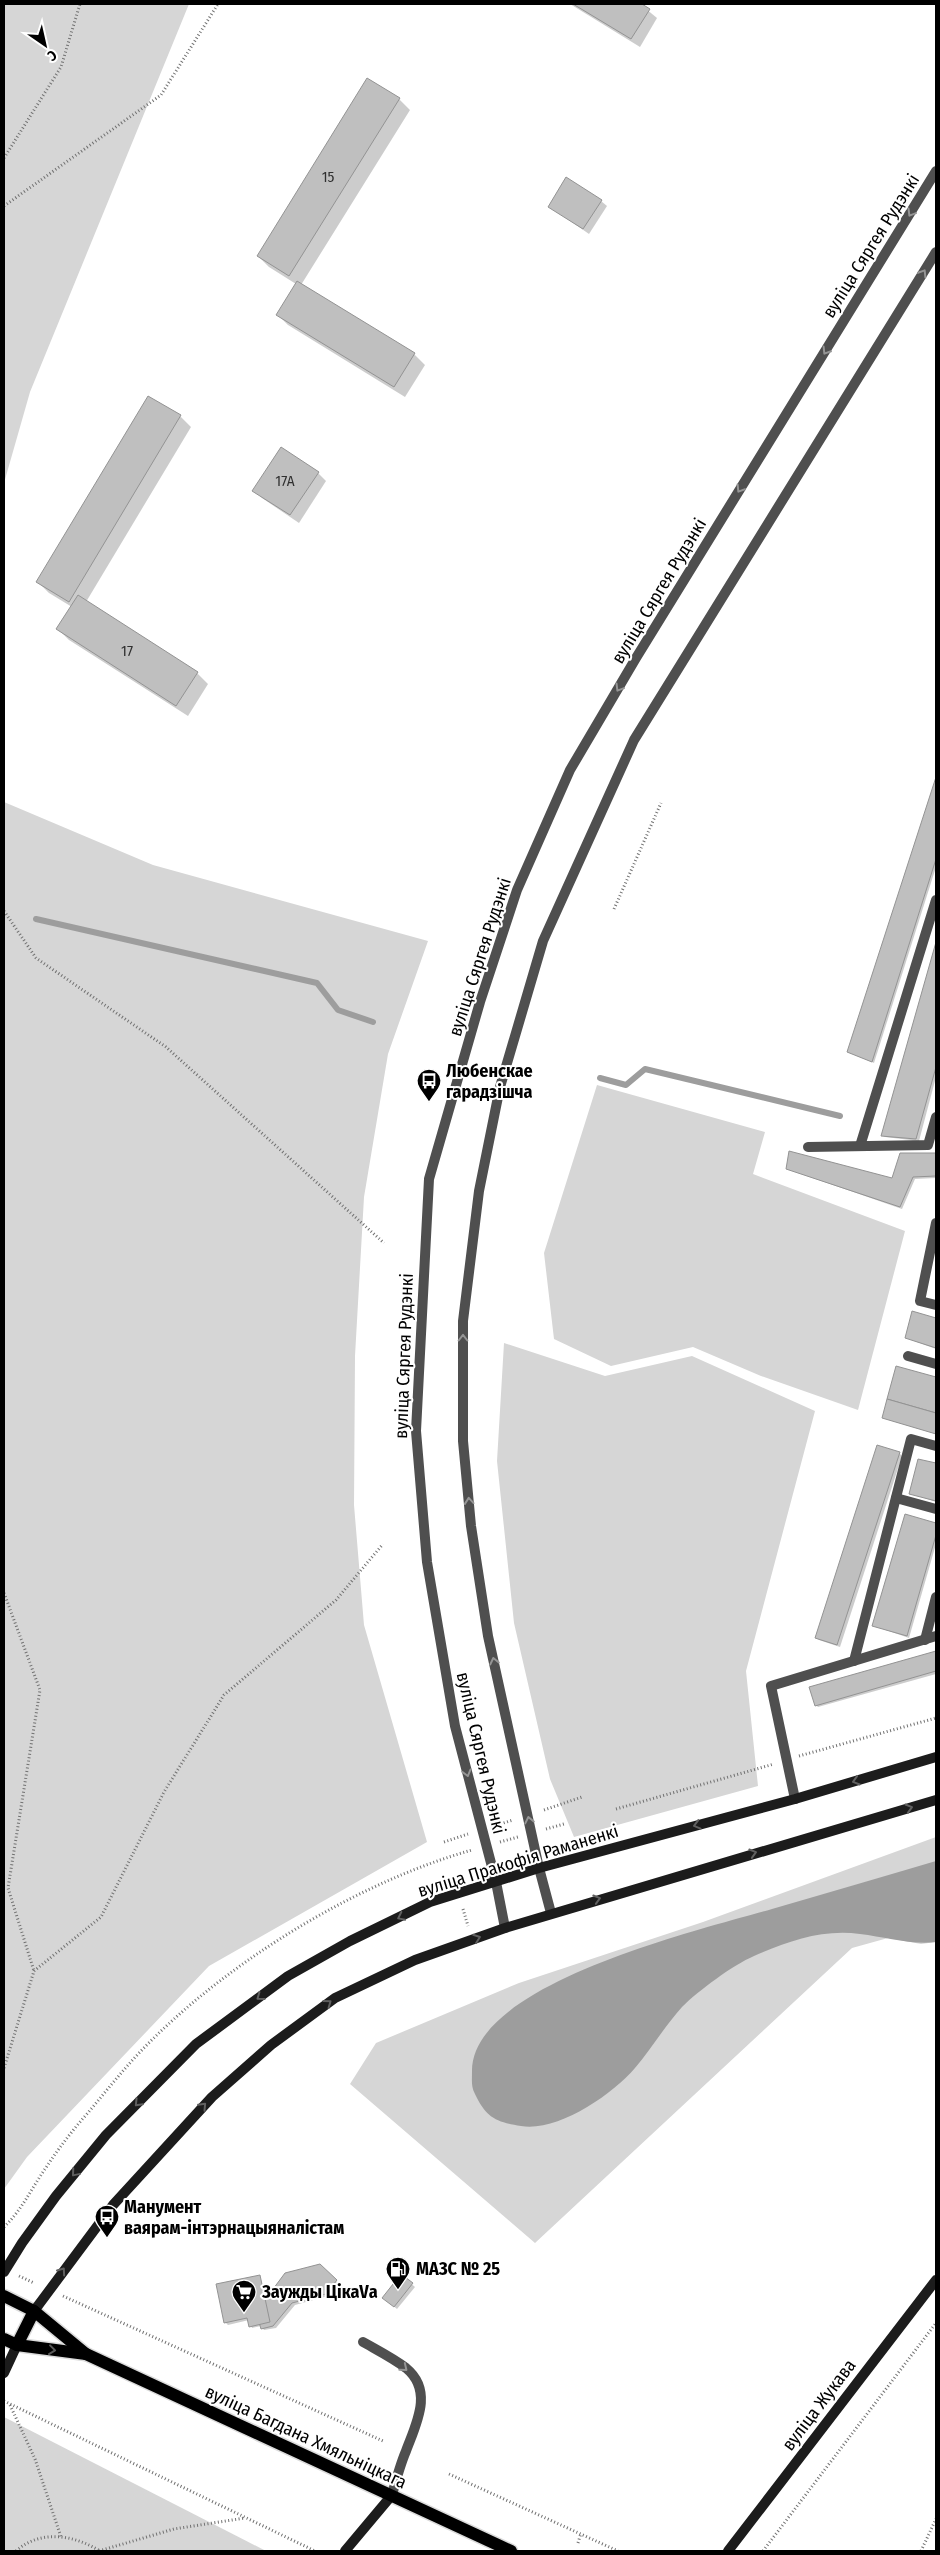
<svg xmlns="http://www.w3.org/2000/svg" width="940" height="2555" viewBox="0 0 940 2555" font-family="'Fira Sans Condensed',sans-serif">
<rect width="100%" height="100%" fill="#fff"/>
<!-- green -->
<g fill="#d6d6d6">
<path d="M4,4H189L30,392L4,483Z"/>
<path d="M4,802L153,865L428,941L388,1054L364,1197L355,1356L354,1505L364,1625L427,1842L209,1966L27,2157L4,2189Z"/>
<path d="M597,1085L765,1132L753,1174L905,1231L858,1410L761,1376L693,1347L611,1366L554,1339L544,1253Z"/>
<path d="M504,1343L605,1376L692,1356L815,1411L746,1671L758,1786L574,1837L550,1779L514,1623L497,1461Z"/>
<path d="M936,1837V1942L921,1944L888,1938L852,1948L535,2243L350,2084L376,2043L519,1983L703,1922Z"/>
<path d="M4,2417L266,2551H4Z"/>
</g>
<!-- water -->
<path fill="#9d9d9d" d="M936,1861V1942C911,1945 885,1937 860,1934C822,1929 789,1941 754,1956C733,1965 698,1991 682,2007C665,2026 651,2049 635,2068C611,2096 557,2132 521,2126C495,2122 486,2117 475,2094C471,2087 472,2080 472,2072C470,1983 704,1929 772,1909C827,1893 882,1877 936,1861Z"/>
<!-- shadow -->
<g fill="#0003">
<path d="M570,4H640L657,18L640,47Z"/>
<path d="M399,99L410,110L301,285L414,354L425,365L405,397L288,325L278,315L296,284L269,267L258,256Z"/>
<path d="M601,201L607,206L589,234L549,206Z"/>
<path d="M180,416L191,427L86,602L197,673L208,684L188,716L69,640L58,629L72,607L49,593L38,582Z"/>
<path d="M318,473L326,481L299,523L262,498L254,490Z"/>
<path d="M936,781V867L874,1063L848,1052Z"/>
<path d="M936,947V1077L919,1141L885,1137L882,1135Z"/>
<path d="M901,1154L936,1155V1178L915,1179L902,1209L787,1169L893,1180Z"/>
<path d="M913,1313L936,1320V1349L906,1338Z"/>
<path d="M897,1367L936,1378V1434L883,1418Z"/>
<path d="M899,1453L902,1456L840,1647L819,1640L816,1638Z"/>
<path d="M919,1460L936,1465V1502L910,1493Z"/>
<path d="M906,1515L936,1524V1544L909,1638L874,1626Z"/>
<path d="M936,1652V1674L818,1707L816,1705L811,1688Z"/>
<path d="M319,2265L338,2283L328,2296L295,2305L276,2328L264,2330L261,2326L252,2328L249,2320L228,2325L225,2322L259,2276L266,2300Z"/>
<path d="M402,2276L415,2287L397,2309L386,2300Z"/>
</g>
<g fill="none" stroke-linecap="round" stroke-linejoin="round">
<!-- stream -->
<g stroke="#9d9d9d" stroke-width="6">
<path d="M36,919L317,983L338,1010L373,1022"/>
<path d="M600,1078L626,1085L645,1069L840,1116"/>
</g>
</g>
<!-- building -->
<g fill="#bfbfbf" stroke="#939393">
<path d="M573,4H642L650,9L631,39Z"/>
<path d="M367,78L400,98L289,276L257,256Z"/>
<path d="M566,177L602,200L583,229L548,207Z"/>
<path d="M297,281L415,353L394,387L276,315Z"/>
<path d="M148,396L181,415L69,602L36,582Z"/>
<path d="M281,447L319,472L290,515L252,491Z"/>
<path d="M78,595L198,672L176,706L56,629Z"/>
<path d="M936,777V859L872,1062L847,1052Z"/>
<path d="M936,942V1067L916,1139L881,1136Z"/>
<path d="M789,1151L892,1178L900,1153H936V1176L913,1177L900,1207L786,1169Z"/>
<path d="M912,1311L936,1318V1348L905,1338Z"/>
<path d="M896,1366L936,1377V1413L887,1399Z"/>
<path d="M887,1399L936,1413V1434L882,1418Z"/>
<path d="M877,1445L900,1452L837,1645L815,1638Z"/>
<path d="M918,1459L936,1463V1501L909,1494Z"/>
<path d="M905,1514L936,1523V1535L907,1636L872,1626Z"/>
<path d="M936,1651V1671L815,1706L809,1687Z"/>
<path d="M320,2264L337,2280L326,2294L292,2303L273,2326L261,2329L256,2312L285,2273Z"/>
<path d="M401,2274L413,2283L394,2307L382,2298Z"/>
<path d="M260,2275L270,2322L249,2327L247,2318L224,2323L216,2284Z"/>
</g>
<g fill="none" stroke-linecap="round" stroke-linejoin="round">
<defs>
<g id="primary">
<path d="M4,2296L34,2311L86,2354L511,2551"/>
<path d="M4,2339L17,2345L86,2354"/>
<path d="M17,2345L34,2311"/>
</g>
</defs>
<!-- primary casing -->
<use href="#primary" stroke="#dbdbdb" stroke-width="15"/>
<!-- path -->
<g stroke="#717171" stroke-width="3" stroke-dasharray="1 2.5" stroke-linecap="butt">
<path d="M4,158L61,67L80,4"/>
<path d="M4,206L161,95L218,4"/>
<path d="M614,909L661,803"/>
<path d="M4,911L36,958L166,1047L384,1243"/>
<path d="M4,1593L40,1690L8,1888L34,1971"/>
<path d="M799,1756L936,1718"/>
<path d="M616,1809L774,1764"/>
<path d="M544,1810L582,1797"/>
<path d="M497,1825L513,1820"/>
<path d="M546,1829L564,1824"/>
<path d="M444,1842L468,1834"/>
<path d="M500,1842L518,1837"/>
<path d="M463,1909L468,1926"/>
<path d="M4,2068L34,1971L101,1917L164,1792L224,1695L336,1600L383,1544"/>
<path d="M4,2227C22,2210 33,2186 47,2166C59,2148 72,2131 86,2115C104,2094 121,2072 140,2052C224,1964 355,1883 472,1850"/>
<path d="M19,2276L34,2283"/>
<path d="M63,2296L383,2441"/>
<path d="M4,2401L315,2551"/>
<path d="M10,2405L35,2459L61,2537"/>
<path d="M449,2474L618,2551"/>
<path d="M578,2543L581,2533"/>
<path d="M16,2551C41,2529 74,2535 100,2551"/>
<path d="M99,2551L174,2529L245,2518"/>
<path d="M763,2551L936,2323"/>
<path d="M921,2551L936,2519"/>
</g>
<!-- lane -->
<g stroke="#4f4f4f" stroke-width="10">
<path d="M860,1146L936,900"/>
<path d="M808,1147L928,1145L936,1117"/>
<path d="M936,1223L920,1301L936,1305"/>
<path d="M908,1356L936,1364"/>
<path d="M896,1498L936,1509"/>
<path d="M925,1640L936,1597"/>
<path d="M854,1661L911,1439L936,1446"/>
<path d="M795,1799L771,1686L936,1636"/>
<path d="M363,2342C377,2350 393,2358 406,2368C434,2391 416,2424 406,2451C400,2465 396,2480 392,2495"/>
</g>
<!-- street -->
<g stroke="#4f4f4f" stroke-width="10">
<path d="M551,1913L539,1868L488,1636L471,1526L463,1441V1321L479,1191L500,1087L543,941L634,740L936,252"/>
<path d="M505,1928L496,1882L455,1726L427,1562L416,1431L429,1179L480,1002L517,890L570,770L636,658L936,171"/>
</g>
<!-- secondary -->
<g stroke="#1c1c1c" stroke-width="10">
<path d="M4,2272L22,2243L56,2196L106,2135L196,2044L288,1976L350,1941L430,1902L539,1868L795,1799L936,1757"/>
<path d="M34,2311L113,2205L212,2097L271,2045L335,1998L415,1960L505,1928L936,1800"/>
<path d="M4,2373L17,2345"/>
<path d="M345,2551L392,2495"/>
<path d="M728,2551L936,2280"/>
</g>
<!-- primary -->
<use href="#primary" stroke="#000" stroke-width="12"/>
</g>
<!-- one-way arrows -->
<defs><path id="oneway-chevron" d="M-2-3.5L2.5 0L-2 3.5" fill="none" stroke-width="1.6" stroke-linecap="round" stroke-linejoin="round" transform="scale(1.25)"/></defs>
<g stroke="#959595">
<use href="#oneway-chevron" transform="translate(911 213) rotate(121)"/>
<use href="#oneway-chevron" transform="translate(923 273) rotate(-58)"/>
<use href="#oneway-chevron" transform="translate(826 351) rotate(122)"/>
<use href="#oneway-chevron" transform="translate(740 489) rotate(122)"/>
<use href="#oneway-chevron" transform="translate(619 688) rotate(121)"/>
<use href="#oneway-chevron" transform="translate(463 1338) rotate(-90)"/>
<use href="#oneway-chevron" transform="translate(469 1501) rotate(-95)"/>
<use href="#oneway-chevron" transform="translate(494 1661) rotate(-103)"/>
<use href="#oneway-chevron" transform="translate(467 1773) rotate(75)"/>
<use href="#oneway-chevron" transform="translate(529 1820) rotate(-102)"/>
<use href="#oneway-chevron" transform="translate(404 2368) rotate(39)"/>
</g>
<g stroke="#606060">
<use href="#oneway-chevron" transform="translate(856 1781) rotate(163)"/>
<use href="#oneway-chevron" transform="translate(909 1808) rotate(-16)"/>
<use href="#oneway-chevron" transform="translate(697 1825) rotate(165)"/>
<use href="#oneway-chevron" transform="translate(753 1853) rotate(-17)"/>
<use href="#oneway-chevron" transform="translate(597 1899) rotate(-17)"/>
<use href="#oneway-chevron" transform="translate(401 1917) rotate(154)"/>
<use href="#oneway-chevron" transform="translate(477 1938) rotate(-20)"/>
<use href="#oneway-chevron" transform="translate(260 1997) rotate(144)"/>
<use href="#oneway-chevron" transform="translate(328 2003) rotate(-36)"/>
<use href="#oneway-chevron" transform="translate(138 2103) rotate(134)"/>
<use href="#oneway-chevron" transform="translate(203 2106) rotate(-47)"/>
<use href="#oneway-chevron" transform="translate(75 2173) rotate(130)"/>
<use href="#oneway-chevron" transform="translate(62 2271) rotate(-55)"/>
</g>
<use stroke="#595959" href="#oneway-chevron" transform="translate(52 2350) rotate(7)"/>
<!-- icons -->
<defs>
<symbol id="bus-pin" viewBox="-11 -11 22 30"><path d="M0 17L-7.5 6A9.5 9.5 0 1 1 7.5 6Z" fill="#000" stroke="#fff"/><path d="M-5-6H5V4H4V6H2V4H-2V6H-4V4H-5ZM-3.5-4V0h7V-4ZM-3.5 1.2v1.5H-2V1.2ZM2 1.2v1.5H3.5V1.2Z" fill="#fff"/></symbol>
<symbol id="fuel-pin" viewBox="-11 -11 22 30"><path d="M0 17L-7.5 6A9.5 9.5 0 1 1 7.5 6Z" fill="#000" stroke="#fff"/><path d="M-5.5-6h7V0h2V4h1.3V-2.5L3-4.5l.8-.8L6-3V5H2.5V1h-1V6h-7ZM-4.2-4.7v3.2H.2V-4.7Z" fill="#fff"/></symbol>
<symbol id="supermarket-pin" viewBox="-11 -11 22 30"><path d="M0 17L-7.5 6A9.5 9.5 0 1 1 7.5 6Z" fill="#000" stroke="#fff"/><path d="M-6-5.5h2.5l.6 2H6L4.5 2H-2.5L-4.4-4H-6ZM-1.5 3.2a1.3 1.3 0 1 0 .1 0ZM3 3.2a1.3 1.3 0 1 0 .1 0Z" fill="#fff"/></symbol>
</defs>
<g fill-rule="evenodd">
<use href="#bus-pin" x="415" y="1067" width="28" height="38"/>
<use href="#bus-pin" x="93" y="2203" width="28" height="38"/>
<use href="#fuel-pin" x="384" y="2255" width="28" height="38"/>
<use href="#supermarket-pin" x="230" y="2278" width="28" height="38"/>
</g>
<g text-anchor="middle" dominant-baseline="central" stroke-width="4" stroke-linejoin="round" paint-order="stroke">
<!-- number labels -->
<g font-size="15" fill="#303030">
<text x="328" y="177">15</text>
<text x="285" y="481">17А</text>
<text x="127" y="651">17</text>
</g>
<!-- street labels -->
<g font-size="18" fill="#000" stroke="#fff">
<text transform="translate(871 246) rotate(-58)">вуліца Сяргея Рудэнкі</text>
<text transform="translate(659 591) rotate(-59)">вуліца Сяргея Рудэнкі</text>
<text transform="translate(480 957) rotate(-72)">вуліца Сяргея Рудэнкі</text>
<text transform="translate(404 1356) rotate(-88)">вуліца Сяргея Рудэнкі</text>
<text transform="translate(481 1753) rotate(77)">вуліца Сяргея Рудэнкі</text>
<text transform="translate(518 1861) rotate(-17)">вуліца Пракофія Раманенкі</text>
<text transform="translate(819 2405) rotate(-53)">вуліца Жукава</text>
<text transform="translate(306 2437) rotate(25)">вуліца Багдана Хмяльніцкага</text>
</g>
<!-- poi labels -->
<g font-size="18" font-weight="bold" fill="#000" stroke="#fff" text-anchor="start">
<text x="446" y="1071">Любенскае<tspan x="446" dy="21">гарадзішча</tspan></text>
<text x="124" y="2207">Манумент<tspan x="124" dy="21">ваярам-інтэрнацыяналістам</tspan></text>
<text x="416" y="2269">МАЗС № 25</text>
<text x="262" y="2292">Заужды ЦікаVа</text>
</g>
</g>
<!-- border -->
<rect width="940" height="2555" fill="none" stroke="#000000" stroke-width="10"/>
<!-- north arrow -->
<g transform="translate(45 45) rotate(146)" stroke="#ffffff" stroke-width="4" paint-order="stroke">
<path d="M0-4L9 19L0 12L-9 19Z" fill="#000000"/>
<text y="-8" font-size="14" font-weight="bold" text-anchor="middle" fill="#000000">С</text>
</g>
</svg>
